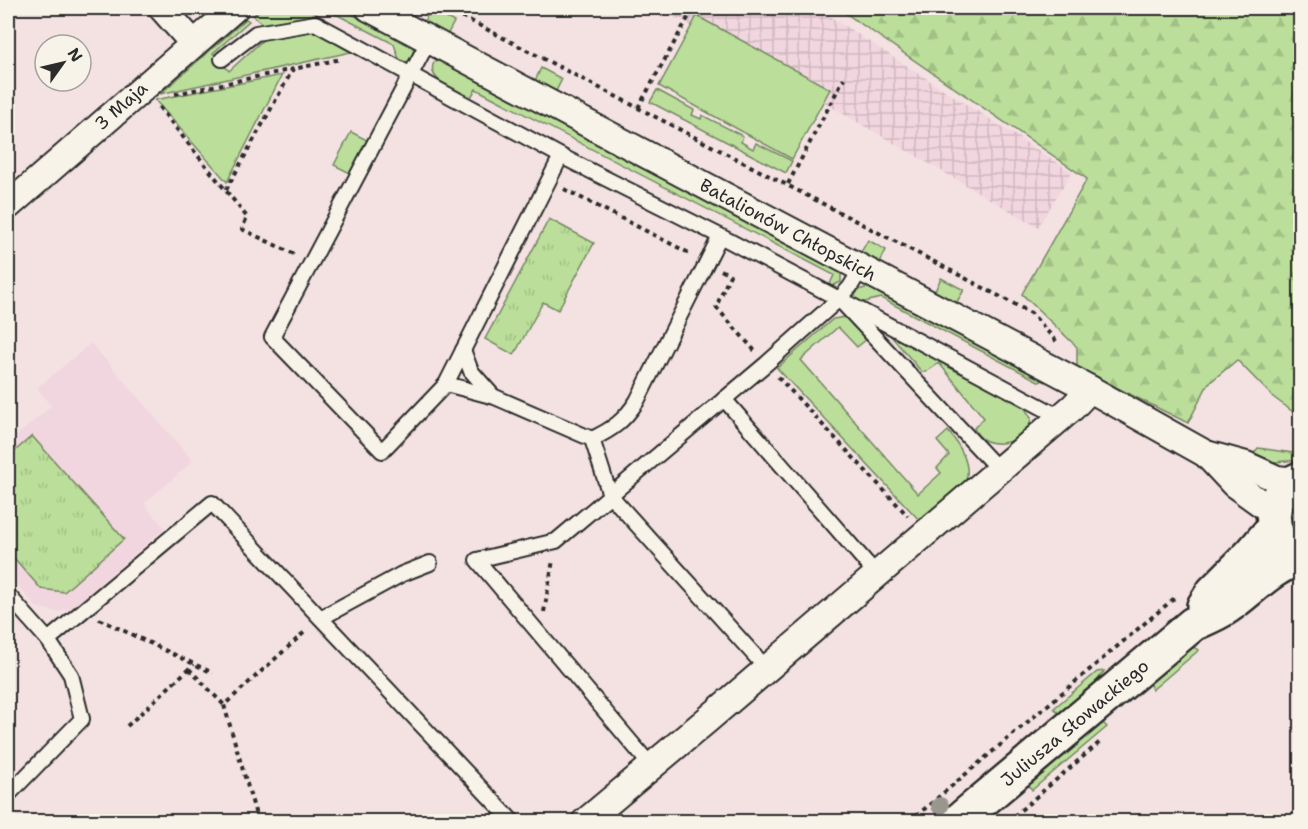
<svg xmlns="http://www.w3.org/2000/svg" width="1308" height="829" viewBox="0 0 1308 829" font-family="'Shantell Sans',sans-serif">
<defs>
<pattern id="industrial-grid" width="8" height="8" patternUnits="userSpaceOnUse" patternTransform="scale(1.5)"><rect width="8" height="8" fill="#f2d6df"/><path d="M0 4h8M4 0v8" fill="none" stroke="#d0b8c0"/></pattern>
<pattern id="forest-firs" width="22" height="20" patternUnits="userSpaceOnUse" patternTransform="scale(1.5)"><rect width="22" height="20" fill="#bbdf9a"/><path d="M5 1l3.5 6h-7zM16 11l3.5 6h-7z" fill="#a1c085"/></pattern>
<pattern id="park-tufts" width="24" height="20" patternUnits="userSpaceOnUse" patternTransform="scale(1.5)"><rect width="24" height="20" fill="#bbdf9a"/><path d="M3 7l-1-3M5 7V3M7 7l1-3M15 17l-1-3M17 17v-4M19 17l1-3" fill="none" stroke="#a1c085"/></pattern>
</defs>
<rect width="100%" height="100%" fill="#f4e2e3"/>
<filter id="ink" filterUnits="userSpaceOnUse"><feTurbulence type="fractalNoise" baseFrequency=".0167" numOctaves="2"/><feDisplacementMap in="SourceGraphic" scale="12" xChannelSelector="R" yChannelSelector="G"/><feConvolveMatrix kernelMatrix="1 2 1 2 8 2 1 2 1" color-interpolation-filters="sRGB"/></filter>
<g filter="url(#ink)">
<!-- built -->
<path fill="#f2d6df" d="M91,343L193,461L144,504L165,528L72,608L56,612L36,607L8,574V443L51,406L37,388Z"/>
<!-- industrial -->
<path fill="url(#industrial-grid)" d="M643,8H817L1072,172L1038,227L680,19Z"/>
<!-- grass -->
<g fill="#bbdf9a" stroke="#738562" stroke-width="1.5">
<path d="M262,8H316L313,15L318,18L266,27L253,16Z"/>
<path d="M324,8H339L404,40L413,47L414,57L411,61L402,62L399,59L394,44Z"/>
<path d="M431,9L454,22L446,37L423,24Z"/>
<path d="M697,16L830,89L792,159L659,86Z"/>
<path d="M246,19L249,21L213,53L229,71L264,39L313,30L351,52L160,94Z"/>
<path d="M439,60L447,62L841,272V282L832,286L830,284L834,275L476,89L471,97C457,90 425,81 434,62Z"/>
<path d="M541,68L562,79L555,93L534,83Z"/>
<path d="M282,75L227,182L155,100Z"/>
<path d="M657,90L694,110L692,115L701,119L702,115L743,136L741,142L753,149L756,143L792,161L786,173L650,102Z"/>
<path d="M351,132L369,141L352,174L334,165Z"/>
<path d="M868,240L886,250L879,264L860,254Z"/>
<path d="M941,278L964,290L955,305L934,293Z"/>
<path d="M869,287L1037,375L1043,380L1040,382L881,298L856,304L854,298L858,290Z"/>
<path d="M845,317L851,320L867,339L857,347L838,327L801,360L918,494L941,473L937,468L949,455L937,441L948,431C963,449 980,478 953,496C951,497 947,497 945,499C936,506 929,516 922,523L777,368L833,319Z"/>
<path d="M890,335L1023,405L1031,418C1029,444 983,454 974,428L984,418L939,363L926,372H922Z"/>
<path d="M1258,448L1300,454V460L1274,462L1254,453Z"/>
<path d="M1300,495V543L1293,536L1289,510Z"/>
<path d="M1193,647L1199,650L1152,690L1149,682Z"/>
<path d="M1104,671L1092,688L1060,715L1054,708L1097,672Z"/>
<path d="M1103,723L1107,727L1032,790L1028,784Z"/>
</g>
<!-- forest -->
<path fill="url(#forest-firs)" stroke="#738562" stroke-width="1.5" d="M838,8H1300V417L1273,397L1237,360L1208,384L1188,423L1077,368V347L1022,294L1087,179Z"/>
<!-- park -->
<g fill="url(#park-tufts)" stroke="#738562" stroke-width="1.5">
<path d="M549,219L594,243L558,310L543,302L514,355L485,339Z"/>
<path d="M32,436L124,539L64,592L41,589L8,551V457Z"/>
</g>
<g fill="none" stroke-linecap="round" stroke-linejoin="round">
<defs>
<g id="service">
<path d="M429,40L272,337L382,451L446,384L561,156"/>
<path d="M222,59L256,33L315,23L561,156L720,236L839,299L999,470"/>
<path d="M849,304L1060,417"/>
<path d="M463,350L471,371L493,396"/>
<path d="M446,384L495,397L592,439L610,495L767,669"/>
<path d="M724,399L877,575"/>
<path d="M592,439C613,429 624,421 637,401L720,236"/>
<path d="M8,595L48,640L71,675L82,719L8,795"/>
<path d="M321,618L402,574L430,563"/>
<path d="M48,640L212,503L513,822"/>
<path d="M652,767L477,560L556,541L766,364L839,299L850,287L861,269"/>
</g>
<g id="minor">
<path d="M162,8L193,43"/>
<path d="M369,8L1090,389L1206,454L1246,465L1277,479L1295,481"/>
<path d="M8,206L235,8"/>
<path d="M1206,454L1234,484L1273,512"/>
<path d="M585,822L707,720L1073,407L1090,389"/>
</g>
<g id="secondary">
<path d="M1284,546C1266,523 1271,490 1300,479"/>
<path d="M1204,606L1213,592L1251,554L1274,527"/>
<path d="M957,822L1193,624C1204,619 1217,614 1227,607C1252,590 1270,567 1300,558"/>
</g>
</defs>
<!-- service casing -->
<use href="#service" stroke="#2b2b2b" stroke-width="18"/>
<!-- minor casing -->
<use href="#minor" stroke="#2b2b2b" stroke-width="30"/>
<!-- secondary casing -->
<use href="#secondary" stroke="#2b2b2b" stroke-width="38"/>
<!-- path -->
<g stroke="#2b2b2b" stroke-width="4" stroke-dasharray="4.5 4.5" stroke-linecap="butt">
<path d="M446,8C641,110 837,210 1031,313L1057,342"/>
<path d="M175,94L341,59"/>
<path d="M159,107L247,217L242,229L296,255"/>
<path d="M638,108L689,16"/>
<path d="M788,184L844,78"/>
<path d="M564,189L691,254"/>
<path d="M226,190L293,69"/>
<path d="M721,270L730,275L716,307L755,351"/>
<path d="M778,377L908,516"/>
<path d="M544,612L553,560"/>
<path d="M99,619L213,673"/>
<path d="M189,669L224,705"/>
<path d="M127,726L194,664"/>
<path d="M258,822L224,705L307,630"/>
<path d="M909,822L1177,596"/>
<path d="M1007,822L1100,742"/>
</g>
<!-- service -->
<use href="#service" stroke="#f7f3e8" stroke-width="14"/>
<!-- minor -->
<use href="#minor" stroke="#f7f3e8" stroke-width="26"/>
<!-- secondary -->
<use href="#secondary" stroke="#f7f3e8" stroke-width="33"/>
</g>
<!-- trees -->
<circle fill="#99968d" cx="940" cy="806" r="9"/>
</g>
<g text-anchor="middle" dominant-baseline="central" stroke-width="4.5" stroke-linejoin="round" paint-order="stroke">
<!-- street labels -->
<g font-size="18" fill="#2b2b2b" stroke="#f7f3e8">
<text transform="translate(121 106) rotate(-41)">3 Maja</text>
<text transform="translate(788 230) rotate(28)">Batalionów Chłopskich</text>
<text transform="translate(1075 723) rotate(-40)">Juliusza Słowackiego</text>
</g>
</g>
<!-- margin -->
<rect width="1308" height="829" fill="none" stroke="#f7f3e8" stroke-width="30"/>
<rect x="15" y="15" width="1278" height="799" fill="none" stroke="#2b2b2b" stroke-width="2" filter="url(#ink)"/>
<!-- north arrow -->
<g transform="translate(63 63) rotate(56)"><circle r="28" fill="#f7f3e8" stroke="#a5a39c" stroke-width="1.5"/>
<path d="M0-4.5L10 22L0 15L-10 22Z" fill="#2b2b2b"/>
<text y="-9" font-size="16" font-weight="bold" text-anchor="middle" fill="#2b2b2b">N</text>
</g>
</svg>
